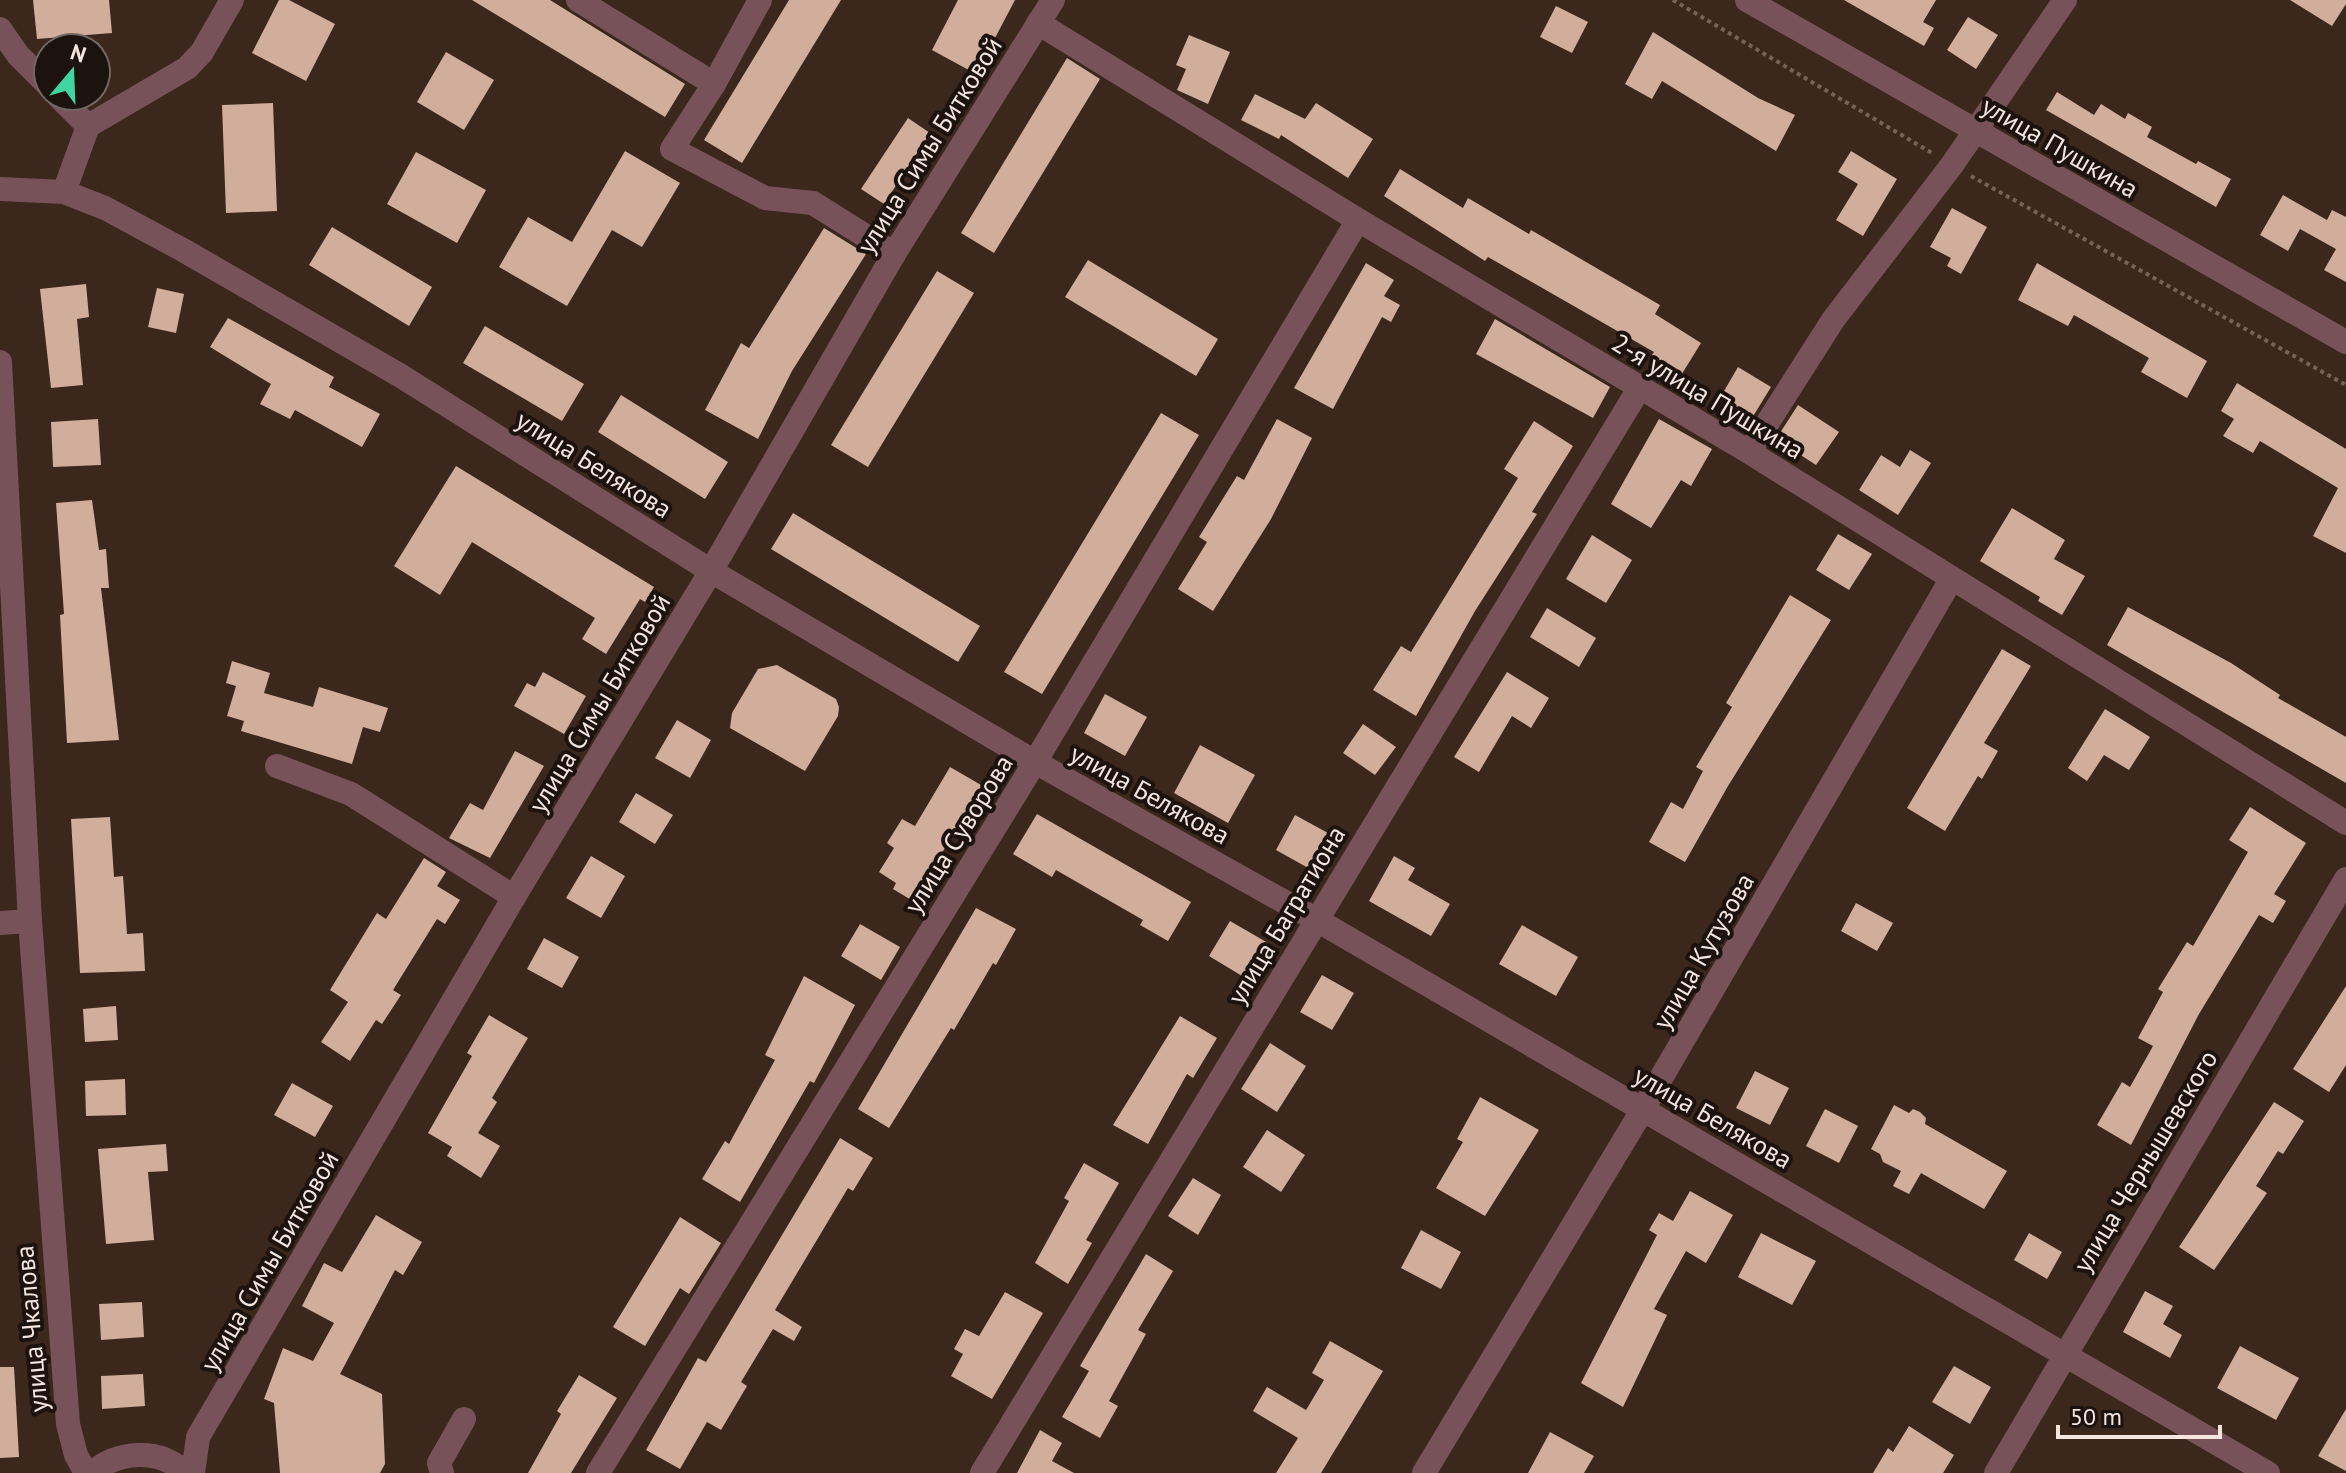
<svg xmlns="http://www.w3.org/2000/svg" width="2346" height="1473" viewBox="0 0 2346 1473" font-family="'PT Sans',sans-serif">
<rect width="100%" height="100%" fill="#3b271c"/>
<!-- building -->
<g fill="#d1ae9c">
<path d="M33,0H109L112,33L37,39Z"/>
<path d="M279,0H289L335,24L306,81L252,53Z"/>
<path d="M472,0H550L685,84L665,117Z"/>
<path d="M789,0H841L742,163L704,140Z"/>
<path d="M958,0H1015L976,74L932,50Z"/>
<path d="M1844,0H1936L1923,22L1934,28L1924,46Z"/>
<path d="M2290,0H2346V4L2332,26Z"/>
<path d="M1556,6L1588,22L1572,53L1540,37Z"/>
<path d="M1968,17L1998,35L1976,69L1947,50Z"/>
<path d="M1653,32L1758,98L1795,115L1776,151L1662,81L1652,99L1625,84Z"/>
<path d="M1189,35L1230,52L1208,104L1177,90L1186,69L1176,65Z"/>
<path d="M446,52L494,80L464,130L417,102Z"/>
<path d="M1067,58L1100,79L994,253L961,233Z"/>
<path d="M2057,92L2094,115L2101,104L2125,119L2128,113L2152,127L2147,137L2196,164L2198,161L2231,179L2216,207L2046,110Z"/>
<path d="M1255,94L1305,119L1316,103L1373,139L1348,178L1281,135L1279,139L1241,120Z"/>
<path d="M273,103L277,211L226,213L222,105Z"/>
<path d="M908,118L930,133L884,204L861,189Z"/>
<path d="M625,151L680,183L642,247L612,230L567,306L499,267L528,217L572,242Z"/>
<path d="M1851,151L1897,179L1863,236L1836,220L1858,184L1838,172Z"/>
<path d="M416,152L486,190L457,243L387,204Z"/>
<path d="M1400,169L1463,208L1468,198L1529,234L1531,230L1660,305L1655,314L1701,343L1680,377L1650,358L1654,352L1488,257L1485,261L1384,196Z"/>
<path d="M2283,195L2327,220L2332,210L2346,217V282L2324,270L2336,249L2300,229L2288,251L2260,235Z"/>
<path d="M1952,208L1987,227L1961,274L1947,266L1951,258L1930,247Z"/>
<path d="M332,227L432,287L409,326L309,265Z"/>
<path d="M824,228L866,254L792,371L758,439L705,410L741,343L749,348Z"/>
<path d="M1088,260L1218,339L1196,376L1065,297Z"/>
<path d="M1366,263L1394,280L1384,296L1400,305L1391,322L1382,317L1333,409L1294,388Z"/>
<path d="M2037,263L2207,361L2187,398L2141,372L2149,358L2074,315L2068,326L2018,300Z"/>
<path d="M937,271L974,293L868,467L831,445Z"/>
<path d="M86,284L89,317L77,319L83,385L51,388L40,289Z"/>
<path d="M157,288L184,294L176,333L148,327Z"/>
<path d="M228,318L334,377L329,387L380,414L362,447L295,410L290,419L260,404L271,384L210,347Z"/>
<path d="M1495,319L1610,387L1593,418L1476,354Z"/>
<path d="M485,326L584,384L562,421L463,363Z"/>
<path d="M1738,367L1771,387L1752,418L1720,398Z"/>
<path d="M2237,383L2346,449V553L2313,536L2338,488L2260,441L2253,453L2223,436L2234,419L2221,411Z"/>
<path d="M621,395L728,462L705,499L598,432Z"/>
<path d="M1798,405L1839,432L1816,465L1776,439Z"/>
<path d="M1161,413L1199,435L1042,694L1004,672Z"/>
<path d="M98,419L101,465L53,467L51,422Z"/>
<path d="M1277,419L1312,438L1271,519L1213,611L1178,589L1207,542L1199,537L1237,476L1244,480Z"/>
<path d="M1659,419L1712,449L1691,486L1681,480L1651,528L1611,504Z"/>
<path d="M1534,421L1573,446L1532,512L1537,514L1475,611L1416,716L1373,690L1401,646L1411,652L1518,478L1504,469Z"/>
<path d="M1910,450L1931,463L1898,515L1859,490L1881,455L1900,467Z"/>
<path d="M456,466L654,587L645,602L640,599L606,654L582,639L595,618L472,542L440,595L394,566Z"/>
<path d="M92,500L99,550L106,549L109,588H101L119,740L67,743L60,615L64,614L56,503Z"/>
<path d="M2012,508L2065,540L2054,559L2085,576L2062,615L2038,601L2040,597L1980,561Z"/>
<path d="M793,513L980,626L958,662L771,549Z"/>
<path d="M1838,534L1872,554L1849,590L1816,570Z"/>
<path d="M1592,535L1632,560L1606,603L1566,579Z"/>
<path d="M1790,595L1831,620L1728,786L1685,862L1649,842L1671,802L1683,809L1703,771L1696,767L1732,707L1726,703Z"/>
<path d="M2128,607L2231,663L2280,695L2278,698L2346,737V783L2107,645Z"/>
<path d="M1547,608L1596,638L1579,667L1530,637Z"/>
<path d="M2002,649L2031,666L1984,743L1998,751L1982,779L1978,776L1945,831L1907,808Z"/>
<path d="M232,661L270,673L264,693L313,707L319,687L388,708L380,732L363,727L352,764L241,731L244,721L227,716L236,686L226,683Z"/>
<path d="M777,665L836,699L839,707L838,716L805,771L730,728L732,713L758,669Z"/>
<path d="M543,672L586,696L564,734L514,706L527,683L535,687Z"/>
<path d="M1507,672L1549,698L1531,728L1512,716L1479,772L1454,757Z"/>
<path d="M1105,694L1147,717L1125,756L1084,733Z"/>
<path d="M2105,709L2150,737L2129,770L2104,755L2087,781L2068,768Z"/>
<path d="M677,720L711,740L690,778L655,758Z"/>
<path d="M1363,724L1396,747L1375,775L1343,753Z"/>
<path d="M1200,745L1255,775L1228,823L1174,793Z"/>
<path d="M515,751L544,766L490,858L449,838L470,803L483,810Z"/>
<path d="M950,767L988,789L969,822L963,818L913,901L893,889L896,883L879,872L894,848L887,843L902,819L915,826Z"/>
<path d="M636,793L673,815L655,844L619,822Z"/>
<path d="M2250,807L2306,843L2274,894L2286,901L2273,923L2259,915L2199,1014L2131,1145L2097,1125L2122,1082L2130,1087L2153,1046L2138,1038L2163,992L2158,989L2187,942L2193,946L2248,852L2229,840Z"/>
<path d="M1037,814L1191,902L1168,941L1140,925L1143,920L1056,870L1052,877L1013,854Z"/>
<path d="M1295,815L1339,839L1319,874L1276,850Z"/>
<path d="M110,817L114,877L123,876L127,934L143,933L145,971L80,973L71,819Z"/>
<path d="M591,856L625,876L601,918L566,898Z"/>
<path d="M1394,856L1415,868L1408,880L1450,904L1431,936L1369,901Z"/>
<path d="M424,858L446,872L437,886L460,900L445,924L437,919L393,990L401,995L382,1024L376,1020L350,1061L321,1042L348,1002L330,990L377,913L386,919Z"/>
<path d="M1856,903L1893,923L1877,951L1841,931Z"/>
<path d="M976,908L1016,929L996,965L993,963L954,1030L951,1028L889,1128L858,1109Z"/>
<path d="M1230,921L1268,943L1247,979L1209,956Z"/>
<path d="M860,924L900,947L881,980L841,956Z"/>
<path d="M1522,925L1578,957L1556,996L1499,964Z"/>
<path d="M544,938L579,957L562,988L527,969Z"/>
<path d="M1322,975L1354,993L1332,1030L1300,1012Z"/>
<path d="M804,976L855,1005L814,1083L810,1081L740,1202L702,1179L725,1141L729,1144L775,1060L765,1055Z"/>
<path d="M2346,986V1065L2329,1092L2293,1069Z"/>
<path d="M116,1006L118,1040L85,1042L83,1009Z"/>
<path d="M489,1015L528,1038L492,1098L497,1102L478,1133L500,1146L481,1178L447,1156L452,1147L428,1133L472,1056L467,1053Z"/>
<path d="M1180,1016L1217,1038L1193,1078L1187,1074L1148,1144L1113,1125Z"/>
<path d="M1270,1043L1306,1066L1277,1112L1241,1089Z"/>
<path d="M1755,1071L1789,1088L1770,1125L1736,1108Z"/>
<path d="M125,1079L126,1115L86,1116L85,1081Z"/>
<path d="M292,1083L333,1106L315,1137L274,1115Z"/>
<path d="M1480,1097L1539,1130L1485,1216L1436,1188L1463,1142L1457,1139Z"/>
<path d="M2274,1102L2304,1121L2283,1154L2278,1151L2256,1186L2267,1193L2214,1270L2179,1247Z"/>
<path d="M1894,1105L1909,1113L1913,1109L1920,1112L1926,1118L1925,1124L2007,1171L1984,1209L1921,1173L1909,1194L1893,1186L1901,1171L1883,1162L1880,1154L1871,1149Z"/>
<path d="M1825,1109L1858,1126L1839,1163L1806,1146Z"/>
<path d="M1267,1130L1305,1155L1281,1192L1243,1167Z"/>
<path d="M840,1138L873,1158L853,1191L848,1188L775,1310L802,1327L794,1341L773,1329L741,1382L747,1386L721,1430L707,1422L680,1469L646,1450L698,1358L706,1362Z"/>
<path d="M166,1144L168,1171L148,1172L154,1240L106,1244L98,1149Z"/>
<path d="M1084,1163L1119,1183L1086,1240L1092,1243L1068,1284L1035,1263L1069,1201L1064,1198Z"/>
<path d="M1193,1178L1221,1195L1198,1235L1168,1216Z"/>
<path d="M1690,1191L1733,1215L1706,1263L1686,1251L1654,1309L1667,1315L1623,1407L1581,1383L1657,1235L1649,1230L1659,1213L1673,1221Z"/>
<path d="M376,1215L422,1242L403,1275L395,1270L340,1374L382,1394L385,1464L380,1473H280L274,1403L264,1399L283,1348L313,1361L334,1323L302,1306L324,1263L342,1272Z"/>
<path d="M680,1217L721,1243L689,1294L680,1288L645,1346L613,1327Z"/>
<path d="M1421,1230L1461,1252L1441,1289L1401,1268Z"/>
<path d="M1761,1233L1816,1261L1792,1305L1738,1277Z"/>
<path d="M2029,1233L2062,1252L2047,1279L2014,1260Z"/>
<path d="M1146,1254L1173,1271L1138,1330L1146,1334L1109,1401L1118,1406L1100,1438L1062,1417L1089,1371L1080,1366Z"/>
<path d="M2145,1291L2173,1306L2163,1324L2182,1335L2170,1358L2123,1332Z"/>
<path d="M1005,1292L1043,1313L992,1399L951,1376L963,1354L954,1349L965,1329L979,1336Z"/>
<path d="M142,1302L144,1337L101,1340L99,1304Z"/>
<path d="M1330,1341L1383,1371L1321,1473H1276L1298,1438L1253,1411L1267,1387L1306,1410L1324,1380L1312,1373Z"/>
<path d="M2240,1346L2299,1378L2276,1420L2217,1388Z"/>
<path d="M1954,1366L1991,1387L1970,1424L1932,1402Z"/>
<path d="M0,1367H14L19,1457L0,1458Z"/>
<path d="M143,1374L145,1406L102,1409L101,1376Z"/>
<path d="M579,1375L617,1398L571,1473H528L561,1414L557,1411Z"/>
<path d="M2346,1409V1471L2318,1456Z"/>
<path d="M1909,1426L1954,1455L1943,1473H1873L1888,1448L1893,1452Z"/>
<path d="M1040,1430L1062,1443L1052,1461L1074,1473H1017Z"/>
<path d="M1550,1432L1594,1456L1584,1473H1528Z"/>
</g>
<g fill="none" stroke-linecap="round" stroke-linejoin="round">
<!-- path -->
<g stroke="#756359" stroke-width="4" stroke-dasharray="4 4" stroke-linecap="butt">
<path d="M1673,0L1932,153"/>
<path d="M1971,176L2346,385"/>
</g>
<!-- minor -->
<g stroke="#775359" stroke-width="24">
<path d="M578,0L714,84L672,149L765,198L813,203L894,254"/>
<path d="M1747,0L2346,342"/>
<path d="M1038,23L1358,220L1749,452L2346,823"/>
<path d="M0,29L18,55L48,85"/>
<path d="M714,84L760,0"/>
<path d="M58,96L88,126L64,192"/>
<path d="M88,126L187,68L202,52L232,0"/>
<path d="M0,189L64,192L105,208L183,250L401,376L711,571L1035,762L1315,919L2268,1473"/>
<path d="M0,362L30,921L68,1424L76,1455L86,1473"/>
<path d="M1749,452L1833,320L1952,165L2065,0"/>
<path d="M277,766L351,794L514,897"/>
<path d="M0,923L30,921"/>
<path d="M92,1473C117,1451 160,1447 185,1473"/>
<path d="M193,1473L198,1437L514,897L711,571L894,254L1053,0"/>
<path d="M442,1473L439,1463L464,1419"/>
<path d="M598,1473L1035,762L1358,220"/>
<path d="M982,1473L1640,387"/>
<path d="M1424,1473L1643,1109L1952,578"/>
<path d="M1996,1473L2346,879"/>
</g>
</g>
<g text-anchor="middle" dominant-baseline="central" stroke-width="8" stroke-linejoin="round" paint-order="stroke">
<!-- street labels -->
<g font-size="26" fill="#f4e6df" stroke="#1c120e">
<text transform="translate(929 145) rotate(-58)">улица Симы Битковой</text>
<text transform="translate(2060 147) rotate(30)">улица Пушкина</text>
<text transform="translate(1708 396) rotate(31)">2-я улица Пушкина</text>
<text transform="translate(594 464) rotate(32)">улица Белякова</text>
<text transform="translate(599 703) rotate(-59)">улица Симы Битковой</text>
<text transform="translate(1150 794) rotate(29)">улица Белякова</text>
<text transform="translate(958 834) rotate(-58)">улица Суворова</text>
<text transform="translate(1286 915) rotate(-59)">улица Багратиона</text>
<text transform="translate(1703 951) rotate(-60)">улица Кутузова</text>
<text transform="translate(1713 1117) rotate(30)">улица Белякова</text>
<text transform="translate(2145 1161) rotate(-59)">улица Чернышевского</text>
<text transform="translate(269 1261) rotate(-60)">улица Симы Битковой</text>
<text transform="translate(31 1329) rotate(-95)">улица Чкалова</text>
</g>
</g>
<!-- north arrow -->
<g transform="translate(72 72) rotate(19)"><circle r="38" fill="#1c120e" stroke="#726762" stroke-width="2"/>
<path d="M0-6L14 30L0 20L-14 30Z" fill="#40d4a1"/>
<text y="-12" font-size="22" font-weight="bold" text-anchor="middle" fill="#f4e6df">N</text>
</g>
<!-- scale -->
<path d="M2058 1425v12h162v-12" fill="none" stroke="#f4e6df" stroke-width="4"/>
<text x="2070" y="1425" font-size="24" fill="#f4e6df" stroke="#1c120e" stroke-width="6" paint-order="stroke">50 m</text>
</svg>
